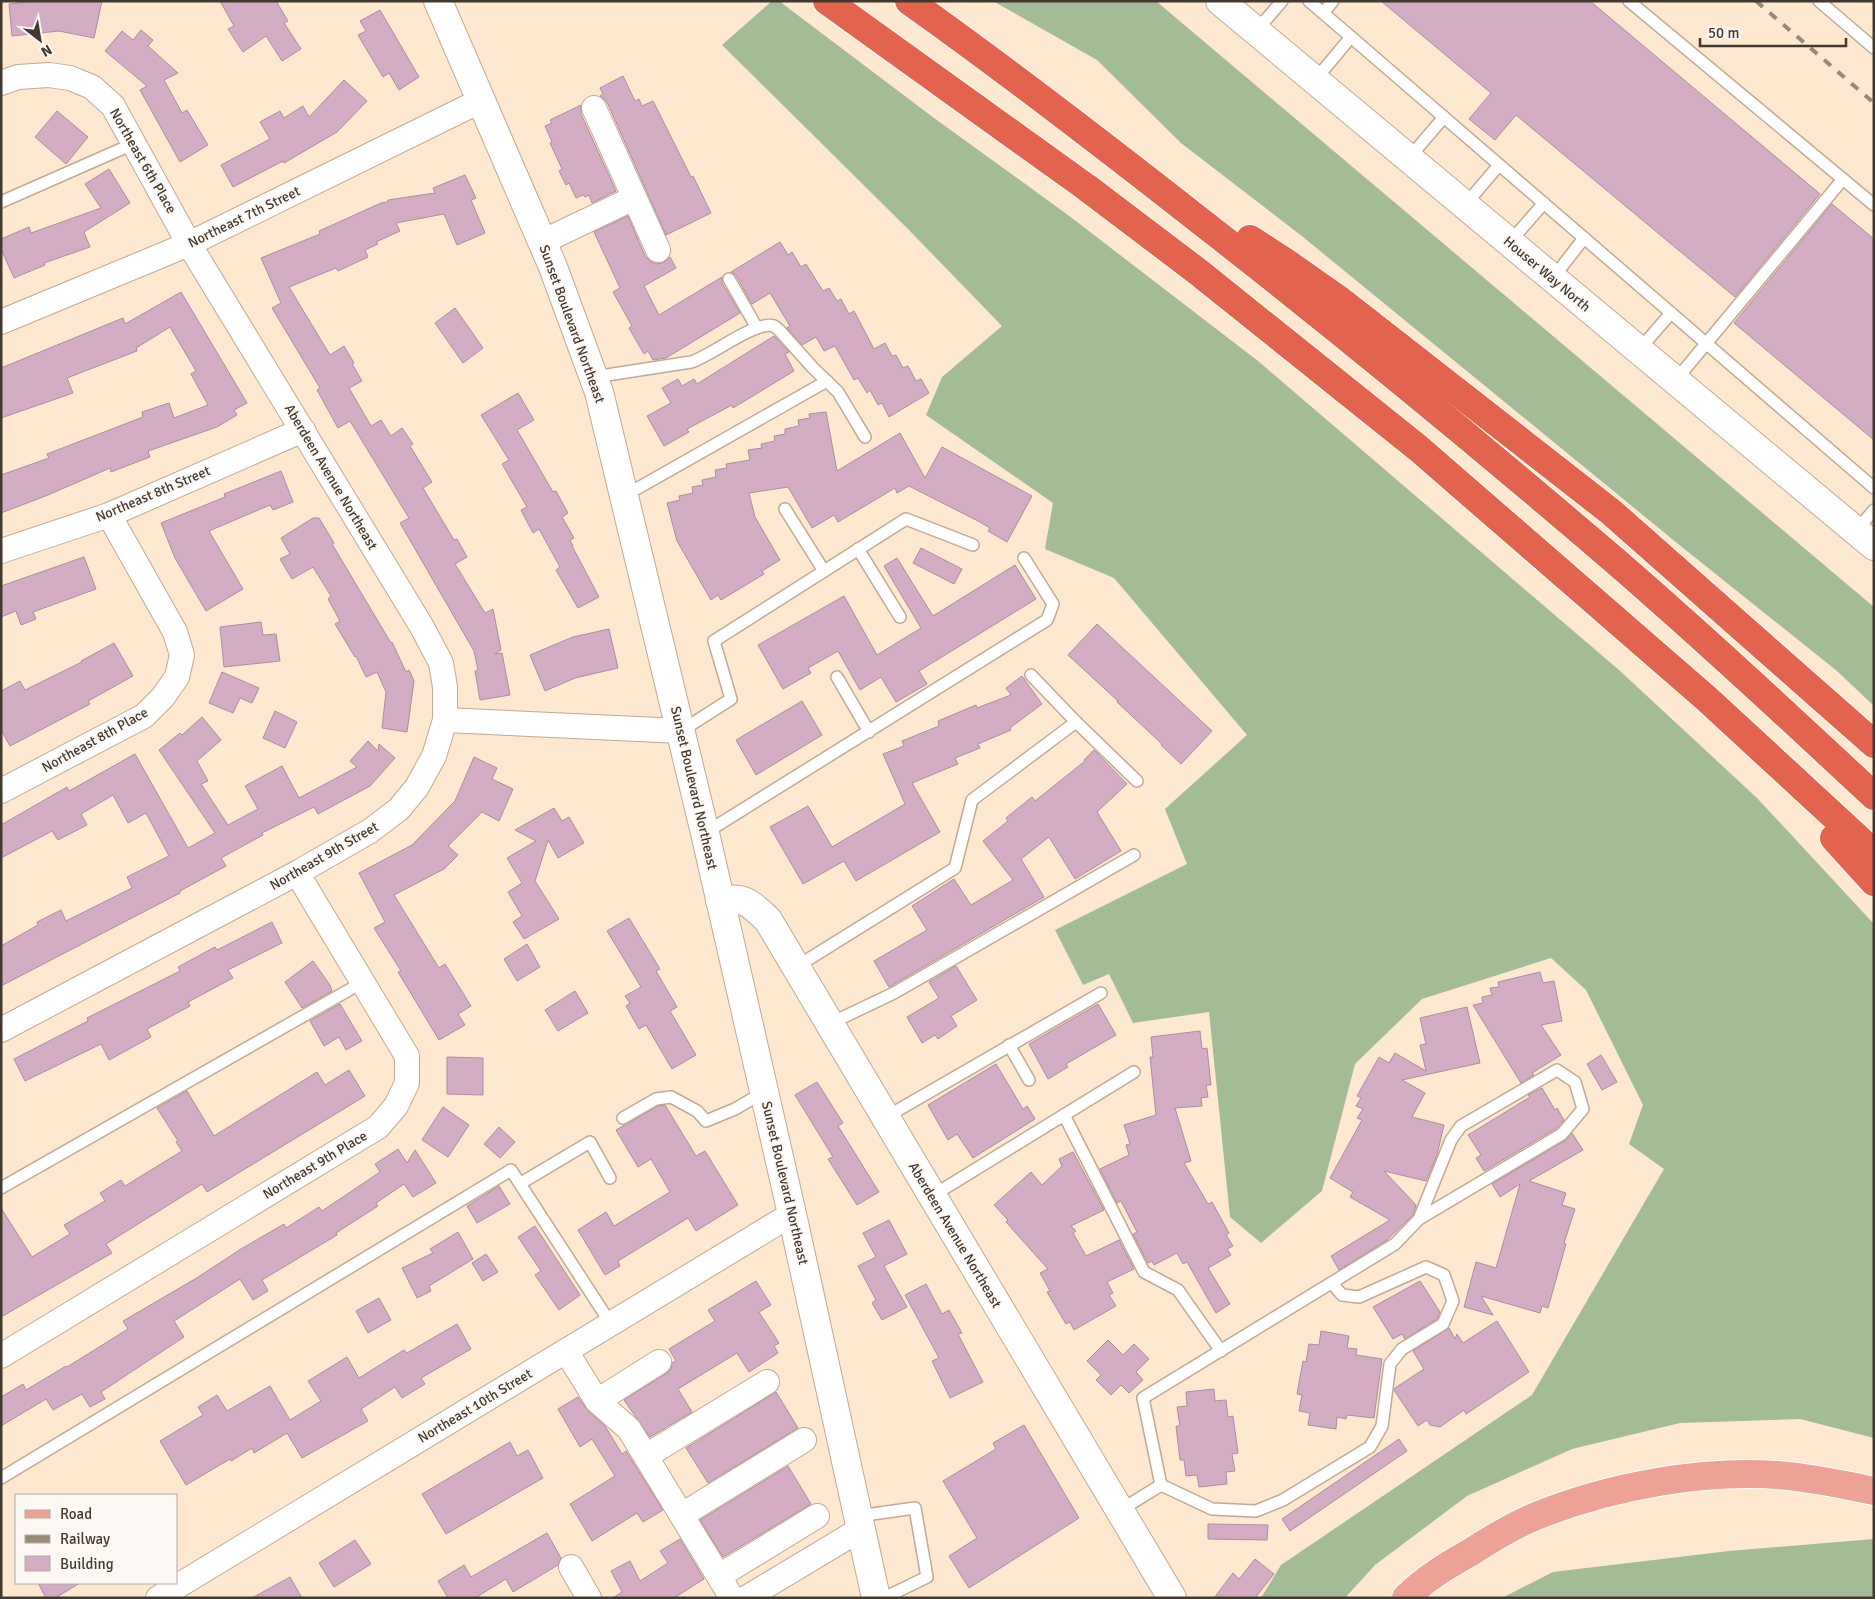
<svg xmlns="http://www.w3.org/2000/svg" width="1875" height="1599" viewBox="0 0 1875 1599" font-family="Signika,sans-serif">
<rect width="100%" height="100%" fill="#fee8cf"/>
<!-- forest -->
<g fill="#a4bb98">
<path d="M772,1H779L934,118L1068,215L1258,361L1619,670L1757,798L1874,924V1438L1800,1419L1680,1423L1572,1449L1467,1496L1375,1565L1345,1598H1261L1281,1565L1532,1395L1664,1169L1629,1144L1643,1105L1586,990L1551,958L1422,999L1355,1064L1322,1191L1261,1243L1230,1217L1209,1012L1133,1023L1109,974L1083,985L1055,930L1187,864L1165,809L1247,735L1114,578L1045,549L1053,503L926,415L942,377L1002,326L908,229L722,45Z"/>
<path d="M993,1H1156L1874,607V706L1837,671L1677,543L1303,237L1181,143L1097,60Z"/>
<path d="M1874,1539V1598H1502L1553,1572L1729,1551Z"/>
</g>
<!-- building -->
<g fill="#d4adc4" stroke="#ab8ea0">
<path d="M35,1H102L94,38L59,31L12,36L9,4Z"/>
<path d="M220,1H276L288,21L284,23L301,49L282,61L266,36L243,52L228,29L234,26Z"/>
<path d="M1381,1H1590L1820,194L1735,297L1516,115L1495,140L1469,119L1491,93Z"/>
<path d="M380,10L419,77L399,90L389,73L383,77L358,35L366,31L360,21Z"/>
<path d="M141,30L153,40L148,46L178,73L164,80L182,113L187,110L208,145L180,162L140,90L147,86L105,51L122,31L133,40Z"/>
<path d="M623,76L635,101L639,99L642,106L653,101L691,177L693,176L711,213L666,235L607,102L600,96L603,94L600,88Z"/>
<path d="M344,80L367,101L337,132L284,163L283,161L233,187L221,165L270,139L260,122L280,111L284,118L303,106L309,117Z"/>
<path d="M581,105V114L616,191L592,203L589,195L585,197L583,195L576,198L569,183L566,185L559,171L562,169L550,143L552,142L545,126L552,123L550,120Z"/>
<path d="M57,111L88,137L66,164L35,137Z"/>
<path d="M109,169L130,203L84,232L90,247L44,263L45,265L14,278L1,249V239L29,227L31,233L101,208L85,184Z"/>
<path d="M465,175L476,198L471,200L485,233L457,245L444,214L396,223L400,231L376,242L378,244L365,250L368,257L338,271L336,268L289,287L330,355L344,346L354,363L352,364L362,381L349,388L371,426L381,420L391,436L402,428L413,444L410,446L432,482L423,488L454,540L457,539L467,557L455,564L485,613L493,609L501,650L495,654L502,653L510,695L480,700L475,671L478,670L474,651L400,523L409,518L350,421L338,428L317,390L320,388L272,308L281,303L261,258L320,234L319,231L381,203L388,202V200L435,193L433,188Z"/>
<path d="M1832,204L1874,239V440L1734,323Z"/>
<path d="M628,216L645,256L650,261L656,264L663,263L670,257L676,268L644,286L659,315L722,277V283L740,313L666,358L653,360L648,351L644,354L629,328L632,326L613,292L620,288L594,232Z"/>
<path d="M780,242L788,255L792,252L801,267L806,264L823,291L829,288L837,301L841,299L849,314L854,311L874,349L885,343L892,356L896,355L903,368L908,366L916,381L921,379L929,393L889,417L882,403L878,405L870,390L867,393L858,378L854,380L835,346L824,351L816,337L802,345L787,328L790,326L770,293L752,304L736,275L731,272Z"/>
<path d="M181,292L247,403L234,410L237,415L217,427L148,451L150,457L111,472L110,468L48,495L1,513V475L49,458L47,454L143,417L142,412L169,403L174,418L208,405L191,374L196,371L170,327L136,348L137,351L67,378L73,393L1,418V368L123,318L125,324Z"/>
<path d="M455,308L483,348L463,363L435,323Z"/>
<path d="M774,336L789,352L785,354L794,371L733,408L732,405L687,429L689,432L664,446L647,416L671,403L662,388L678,379L682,386L694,379L697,384Z"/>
<path d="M518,393L534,420L517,430L553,492L556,491L568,513L562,517L574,538L570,540L573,546H572L599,597L578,608L556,570L560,567L539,529L533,533L521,510L527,507L502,464L509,460L481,415Z"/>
<path d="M826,412L837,471L900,433L925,478L942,447L1032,496L1007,542L988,531L990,528L978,521L909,486L897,493L895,488L838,522L834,515L812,528L788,487L749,493L755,517L780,560L762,571L764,574L721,600L718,595L711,600L677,541L667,503L680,500L679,496L693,493L692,487L703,485L702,480L716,477L715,470L727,468L726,464L750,460L748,450L762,448L761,444L775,441L774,436L785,434V429L799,426L798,420L810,418L809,414Z"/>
<path d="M281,471L293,502L273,510L270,505L209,531L243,589L206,611L175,558L161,523L225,497L224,494Z"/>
<path d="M313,518H319L334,543L332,544L391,643L392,642L406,672L409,670L414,681L407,732L382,728L386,692L377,672L366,677L356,656L355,657L335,624L340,621L328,599L331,596L313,567L292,579L280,559L290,554L281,538Z"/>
<path d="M921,548L962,569L954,584L913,563Z"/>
<path d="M84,557L96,589L33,612L36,619L21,625L16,611L1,617V586Z"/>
<path d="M897,558L933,616L1015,565L1036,599L919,671L927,684L896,702L881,677L860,690L838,651L808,668L811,673L783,689L758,645L844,596L877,655L921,628L884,566Z"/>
<path d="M261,622L263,635L276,634L280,661L224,667L220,627Z"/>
<path d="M1097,624L1212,731L1181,764L1161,745L1162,744L1117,702L1118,701L1068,655Z"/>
<path d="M609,629L618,668L575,678L545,691L530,655L573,637Z"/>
<path d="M114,643L133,676L88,701L90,704L10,746L1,730V691L20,681L25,690L82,662L81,661Z"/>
<path d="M222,672L259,688L252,703L240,698L233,713L209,703Z"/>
<path d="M1022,676L1042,704L1010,728L1011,730L978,744L980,748L955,758L958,764L912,783L940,832L856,881L844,861L803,884L770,827L808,806L832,847L905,804L883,754L904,746L902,741L939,726L938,721L976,705L977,708L1011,695L1006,688Z"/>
<path d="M802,701L822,735L756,775L736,740Z"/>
<path d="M275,711L297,722L285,748L263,738Z"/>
<path d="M202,717L221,740L197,761L208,781L201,784L228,825L258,809L245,786L282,766L299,798L357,767L350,761L368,741L378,751L379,744L395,758L370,786L318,814L314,807L262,833L263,835L221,858L226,866L180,891V893L1,986V946L38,925L37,922L61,910L66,921L132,888L127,877L169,856L146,813L128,823L113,795L81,814L87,825L58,840L52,831L1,858V825L67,787L69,791L135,754L188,848L215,833L159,750L180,733L182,735Z"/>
<path d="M1094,750L1127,784L1097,812L1121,851L1075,879L1049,837L1021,859L1044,897L889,987L874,961L927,930L912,906L954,879L971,905L1013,880L983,841L1008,821L1006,818L1032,797L1035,801L1085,761L1084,760Z"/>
<path d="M474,757L497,768L492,779L513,789L499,821L482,812L448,846L458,855L444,869L394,895L439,968L445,964L471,1006L458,1014L465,1025L439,1040L398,972L401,971L374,928L385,922L359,873L412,845L455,801Z"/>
<path d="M554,808L562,821L569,817L584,843L558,858L548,840L535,881L559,919L524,939L513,922L522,916L508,892L522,883L507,858L536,841L515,830Z"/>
<path d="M629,918L660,969L656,971L677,1007L670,1011L696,1055L672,1069L646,1025L639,1029L626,1006L630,1003L625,996L641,987L607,931Z"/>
<path d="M272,922L282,943L228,970L233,978L188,1002L190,1006L147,1029L151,1037L109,1060L101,1044L25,1081L14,1059L88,1021L87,1018L180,971L178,967L215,947L217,950Z"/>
<path d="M527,944L540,967L517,981L504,959Z"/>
<path d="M313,961L330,985L332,991L302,1008L285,982Z"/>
<path d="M956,966L977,1000L951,1016L957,1026L938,1039L935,1035L922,1043L907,1017L939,998L929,982Z"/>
<path d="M1540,972L1543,983L1554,981L1562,1021L1541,1025L1561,1055L1532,1073L1534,1075L1521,1083L1473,1005L1483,1003L1482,997L1492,995L1490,988L1499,987L1498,982Z"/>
<path d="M575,991L588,1013L558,1031L545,1010Z"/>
<path d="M340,1004L362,1041L346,1050L339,1037L324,1046L310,1021Z"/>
<path d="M1098,1004L1116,1035L1066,1064L1068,1067L1048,1079L1029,1044Z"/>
<path d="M1467,1007L1480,1063L1402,1080L1425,1093L1412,1117L1444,1125L1437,1155L1426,1181L1384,1171L1416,1205L1413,1215L1387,1240L1339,1270L1331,1256L1390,1220L1350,1197L1353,1192L1330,1178L1362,1120L1357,1118L1363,1109L1356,1106L1361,1098L1357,1096L1379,1057L1389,1063L1395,1053L1426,1071L1420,1045L1426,1044L1420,1018Z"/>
<path d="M1200,1031L1202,1049L1207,1048L1211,1085H1206L1208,1097L1201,1098L1202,1106L1175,1108L1191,1161L1184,1163L1208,1204L1212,1202L1229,1233L1226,1235L1233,1246L1227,1249L1231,1255L1208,1268L1230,1304L1216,1313L1187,1262L1183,1264L1177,1253L1154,1265L1152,1261L1148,1263L1133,1234L1137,1232L1121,1201L1117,1203L1100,1169L1129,1155L1126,1145L1130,1144L1124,1125L1156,1115L1150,1057H1153L1151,1037Z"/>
<path d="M1601,1055L1617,1082L1602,1090L1587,1064Z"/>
<path d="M447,1057L483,1058V1095L447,1094Z"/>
<path d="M996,1064L1023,1109L1027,1106L1035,1119L973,1158L957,1134L948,1140L928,1105Z"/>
<path d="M349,1070L365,1096L207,1192L202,1184L106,1244L112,1253L1,1317V1208L32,1257L70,1234L64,1225L105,1201L100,1193L121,1180L125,1186L182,1151L176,1142L178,1141L157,1108L187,1091L214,1136L317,1072L325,1085Z"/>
<path d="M817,1082L843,1123L838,1126L879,1192L857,1205L828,1159L833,1157L795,1095Z"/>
<path d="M1542,1088L1555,1110L1557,1108L1564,1120L1557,1128L1484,1171L1476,1158L1481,1155L1468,1135L1530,1097L1528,1095Z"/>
<path d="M665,1105L696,1156L705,1151L738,1205L696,1231L688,1218L618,1261L620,1266L605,1275L578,1230L606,1212L614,1226L670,1192L651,1159L638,1167L616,1130L658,1106Z"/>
<path d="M443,1107L469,1125L448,1157L422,1140Z"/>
<path d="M499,1127L515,1142L500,1158L484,1144Z"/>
<path d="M1572,1133L1583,1150L1529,1181L1566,1193L1562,1205L1575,1209L1564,1243L1566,1244L1548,1308L1542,1306L1540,1313L1481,1296L1493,1315L1464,1307L1476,1262L1496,1268L1520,1184L1500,1197L1492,1184L1566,1140Z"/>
<path d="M398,1149L407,1163L415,1150L436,1183L413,1197L404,1184L376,1203L378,1206L336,1233L337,1235L262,1280L268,1291L253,1300L240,1279L174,1321L184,1337L101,1392L105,1399L90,1407L82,1394L53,1410L46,1399L1,1426V1397L23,1384L26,1390L66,1366L67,1367L128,1329L123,1321L195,1279L241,1249L284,1224L286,1228L319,1207L322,1211L380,1172L375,1164Z"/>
<path d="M1073,1152L1104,1210L1071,1226L1076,1231L1073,1233L1086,1256L1119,1240L1134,1269L1107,1282L1113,1293L1109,1295L1116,1306L1074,1330L1070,1322L1066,1324L1047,1292L1050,1291L1040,1273L1048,1269L1006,1222L1008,1220L994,1205L1031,1172L1042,1185L1062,1166L1059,1159Z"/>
<path d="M499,1186L510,1204L477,1223L467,1206Z"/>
<path d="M889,1220L907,1254L884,1266L907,1307L882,1320L872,1303L876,1300L858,1266L876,1257L863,1233Z"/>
<path d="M535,1226L580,1295L559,1310L535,1275L541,1271L518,1237Z"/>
<path d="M458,1232L473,1259L429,1286L431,1291L417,1298L402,1268L433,1253L430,1249Z"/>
<path d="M486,1254L498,1272L483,1281L472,1263Z"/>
<path d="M756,1281L771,1305L759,1312L779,1343L774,1346L778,1353L749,1372L737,1353L678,1389L692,1412L650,1437L624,1400L667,1373L671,1369L672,1363L676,1361L669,1349L715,1321L708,1310Z"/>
<path d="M1420,1281L1440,1312L1437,1319L1405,1339L1402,1334L1393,1339L1373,1307Z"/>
<path d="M926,1284L942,1314L949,1310L962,1333L958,1334L983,1382L950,1398L932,1361L939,1358L905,1295Z"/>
<path d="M379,1298L391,1320L368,1333L356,1311Z"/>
<path d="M1497,1321L1529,1372L1466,1414L1464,1410L1440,1427L1430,1425L1427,1420L1418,1426L1394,1390L1395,1388L1424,1369L1413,1351L1449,1328L1455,1339L1457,1334L1463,1343Z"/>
<path d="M457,1324L471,1349L421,1378L425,1384L402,1398L395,1387L361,1409L368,1421L302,1458L287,1433L254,1453L252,1448L231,1461L230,1459L186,1485L160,1441L203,1415L198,1407L217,1395L227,1411L270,1386L290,1420L321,1401L308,1381L347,1357L359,1378L404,1350L407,1353Z"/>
<path d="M1321,1331L1349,1336L1347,1348L1357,1349L1356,1355L1382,1359L1374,1418L1347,1415L1346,1419L1337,1417L1336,1429L1308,1425L1310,1413L1299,1411L1302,1395L1297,1394L1303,1361L1306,1362L1309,1344L1319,1345Z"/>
<path d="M1108,1340L1123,1355L1134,1344L1149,1359L1136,1372L1143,1380L1129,1393L1121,1385L1111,1395L1096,1380L1101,1375L1087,1361Z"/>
<path d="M1214,1389L1215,1401L1226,1400L1228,1417L1233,1416L1238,1453L1232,1454L1235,1471L1226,1472L1227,1484L1199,1487L1197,1475L1186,1476L1184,1460H1180L1176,1426H1180L1177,1407L1187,1406L1186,1392Z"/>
<path d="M776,1392L798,1428L708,1483L686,1448Z"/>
<path d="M578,1397L588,1411L605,1426L622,1454L626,1451L663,1510L643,1522L637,1513L592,1541L570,1504L615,1476L592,1439L580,1447L558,1409Z"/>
<path d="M1024,1425L1079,1518L969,1588L949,1556L977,1538L943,1481L996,1449L993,1443Z"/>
<path d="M1399,1439L1407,1451L1290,1531L1282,1519Z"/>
<path d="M510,1442L517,1456L528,1450L543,1478L446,1534L422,1494Z"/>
<path d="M788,1466L811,1504L723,1557L700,1520Z"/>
<path d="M1208,1524L1268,1525L1267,1540L1208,1539Z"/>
<path d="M547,1533L561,1558L558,1565L513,1592L506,1579L475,1598H448L438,1581L464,1565L471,1577Z"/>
<path d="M680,1539L704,1579L674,1598H613L622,1592L611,1571L630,1561L640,1581L668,1563L660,1551Z"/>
<path d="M355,1540L371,1564L334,1587L319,1563Z"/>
<path d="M1255,1559L1274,1574L1255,1598H1214L1233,1573L1239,1579Z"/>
<path d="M290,1577L302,1598H252Z"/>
<path d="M38,1583H80L55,1598H46Z"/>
</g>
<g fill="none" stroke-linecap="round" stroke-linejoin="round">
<defs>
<g id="service">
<path d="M1309,1L1323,13L1333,1"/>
<path d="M1629,1L1874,205"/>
<path d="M1819,1L1874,48"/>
<path d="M1256,31L1282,1"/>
<path d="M1351,37L1874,488"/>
<path d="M1315,80L1351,37L1323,13"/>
<path d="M1409,158L1444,117"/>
<path d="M1,202L135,143"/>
<path d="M1465,205L1499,165"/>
<path d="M1510,242L1544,203"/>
<path d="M1553,278L1584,238"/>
<path d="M729,279L757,328"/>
<path d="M1639,350L1671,313"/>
<path d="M594,377L691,362C711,356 756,320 774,326C776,327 778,329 780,331L813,368L838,392L865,437"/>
<path d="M1675,381L1843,179"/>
<path d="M624,496L827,381"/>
<path d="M785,509L824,571"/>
<path d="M1856,531L1874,510"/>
<path d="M858,549L900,617"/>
<path d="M1031,675L1076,722L1137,781"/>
<path d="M837,677L869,732"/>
<path d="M681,731L731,699L714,641L906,519L973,545"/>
<path d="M705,833L1047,620L1053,604L1024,558"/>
<path d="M796,967L955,868L972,800L1076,722"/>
<path d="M829,1024L894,993L1134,855"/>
<path d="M1009,1045L1029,1080"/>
<path d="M1064,1115L1144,1272L1178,1290L1221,1351"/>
<path d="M886,1117L1101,993"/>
<path d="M623,1118L656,1099L671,1097L697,1111L706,1121L735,1109L764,1092"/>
<path d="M521,1183L590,1142L610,1178"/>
<path d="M1,1188L363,982"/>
<path d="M932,1196L1134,1072"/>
<path d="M1,1478L511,1170L611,1324"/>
<path d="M1161,1485L1143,1398L1395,1244L1419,1219L1562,1134L1583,1109L1575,1082L1557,1070L1461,1126L1451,1140L1419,1219"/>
<path d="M1119,1511L1161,1485L1212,1509L1256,1511L1283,1500L1370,1447L1382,1426L1390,1364L1402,1349L1443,1324L1453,1301L1444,1275L1426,1267L1359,1297L1342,1295L1332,1283"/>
<path d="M858,1516L915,1508L927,1577L884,1598"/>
</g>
<g id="minor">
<path d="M1,83L18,77L49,75L70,78L92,87L113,106L189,244L422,627L441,663L445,687V720L434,756L417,787L399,809L370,831L297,873L1,1030"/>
<path d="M594,108L658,250"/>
<path d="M542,242L634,198"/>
<path d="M1,322L189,244L482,100"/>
<path d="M1,551L109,515L303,430"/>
<path d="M445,720L681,731"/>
<path d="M1,791L144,716L163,697L177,677L182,655L175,632L109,515"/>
<path d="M566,1351L597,1401L659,1362"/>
<path d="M1,1356L378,1127L396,1106L407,1083V1056L297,873"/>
<path d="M597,1401L629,1429L732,1598"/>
<path d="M646,1456L767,1382"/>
<path d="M682,1515L804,1440"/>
<path d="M571,1567L589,1598"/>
<path d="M719,1576L817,1516"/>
<path d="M158,1598L792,1214"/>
<path d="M746,1598L861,1529"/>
</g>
<g id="tertiary">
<path d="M1220,1L1874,546"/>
<path d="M720,901C745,896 751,904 768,920L1172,1598"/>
</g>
<path id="secondary" d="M438,1L553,267L599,392L705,833L792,1214L876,1598"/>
<path id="primary" d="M1406,1598C1424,1579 1448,1565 1471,1552C1491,1539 1512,1526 1534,1517C1609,1486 1707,1468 1788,1476C1816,1479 1846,1485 1874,1491"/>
<g id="motorway">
<path d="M827,1L1086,187L1197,271L1418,448L1707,699L1874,853"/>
<path d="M909,1C1005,69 1098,141 1190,213C1334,325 1475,441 1613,559C1702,636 1788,716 1874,796"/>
<path d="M1250,239L1287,263L1341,301L1611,512L1874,744"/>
<path d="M1834,838L1874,882"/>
</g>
</defs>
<!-- service casing -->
<use href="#service" stroke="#c0aa93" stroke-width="14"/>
<!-- minor casing -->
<use href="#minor" stroke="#c0aa93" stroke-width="26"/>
<!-- tertiary casing -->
<use href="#tertiary" stroke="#c0aa93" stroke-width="30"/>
<!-- secondary casing -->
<use href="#secondary" stroke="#c0aa93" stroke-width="30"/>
<!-- primary casing -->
<use href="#primary" stroke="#fff" stroke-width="30"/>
<!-- motorway casing -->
<use href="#motorway" stroke="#fff" stroke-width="30"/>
<!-- service -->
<use href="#service" stroke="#fff" stroke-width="11"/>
<!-- minor -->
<use href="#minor" stroke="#fff" stroke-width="24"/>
<!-- tertiary -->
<use href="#tertiary" stroke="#fff" stroke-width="28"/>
<!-- secondary -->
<use href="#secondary" stroke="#fff" stroke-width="28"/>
<!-- primary -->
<use href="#primary" stroke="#eea195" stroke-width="28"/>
<!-- motorway -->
<use href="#motorway" stroke="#e2634e" stroke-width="28"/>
<!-- rail -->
<path stroke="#988978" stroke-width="4" stroke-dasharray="9 9" stroke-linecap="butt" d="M1756,1L1874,103"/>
</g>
<g text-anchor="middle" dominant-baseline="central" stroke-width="4" stroke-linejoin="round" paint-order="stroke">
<!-- street labels -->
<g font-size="14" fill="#42392f" stroke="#fdf8f3">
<text transform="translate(143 161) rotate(60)">Northeast 6th Place</text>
<text transform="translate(244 217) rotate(-26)">Northeast 7th Street</text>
<text transform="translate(1547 274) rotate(40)">Houser Way North</text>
<text transform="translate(572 324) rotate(70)">Sunset Boulevard Northeast</text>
<text transform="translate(331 477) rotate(59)">Aberdeen Avenue Northeast</text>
<text transform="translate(153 494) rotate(-23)">Northeast 8th Street</text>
<text transform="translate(95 740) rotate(-29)">Northeast 8th Place</text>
<text transform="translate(694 788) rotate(77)">Sunset Boulevard Northeast</text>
<text transform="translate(324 856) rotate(-30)">Northeast 9th Street</text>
<text transform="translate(315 1165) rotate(-31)">Northeast 9th Place</text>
<text transform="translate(785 1183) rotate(77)">Sunset Boulevard Northeast</text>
<text transform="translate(955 1235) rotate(59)">Aberdeen Avenue Northeast</text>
<text transform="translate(475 1406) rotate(-31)">Northeast 10th Street</text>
</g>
</g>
<!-- border -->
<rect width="1875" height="1599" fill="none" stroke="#42392f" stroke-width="5"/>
<!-- legend -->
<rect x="15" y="1494" width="162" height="90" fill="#fdf8f3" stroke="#b2aca5"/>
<rect x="25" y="1510" width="25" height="8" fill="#eea195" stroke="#b2aca5"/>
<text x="60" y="1519" font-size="15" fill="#42392f">Road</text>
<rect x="25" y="1535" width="25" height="8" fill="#988978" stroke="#b2aca5"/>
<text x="60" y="1544" font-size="15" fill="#42392f">Railway</text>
<rect x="25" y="1556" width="25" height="15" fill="#d4adc4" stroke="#b2aca5"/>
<text x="60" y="1569" font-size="15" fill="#42392f">Building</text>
<!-- north arrow -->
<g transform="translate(40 40) rotate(149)" stroke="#fdf8f3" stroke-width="4" paint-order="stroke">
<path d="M0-4L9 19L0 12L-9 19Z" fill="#42392f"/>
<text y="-8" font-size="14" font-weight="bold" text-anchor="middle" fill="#42392f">N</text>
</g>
<!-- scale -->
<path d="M1700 38v8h146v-8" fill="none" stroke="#42392f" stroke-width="2.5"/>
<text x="1708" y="38" font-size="15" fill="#42392f" stroke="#fdf8f3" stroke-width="4" paint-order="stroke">50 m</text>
</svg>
